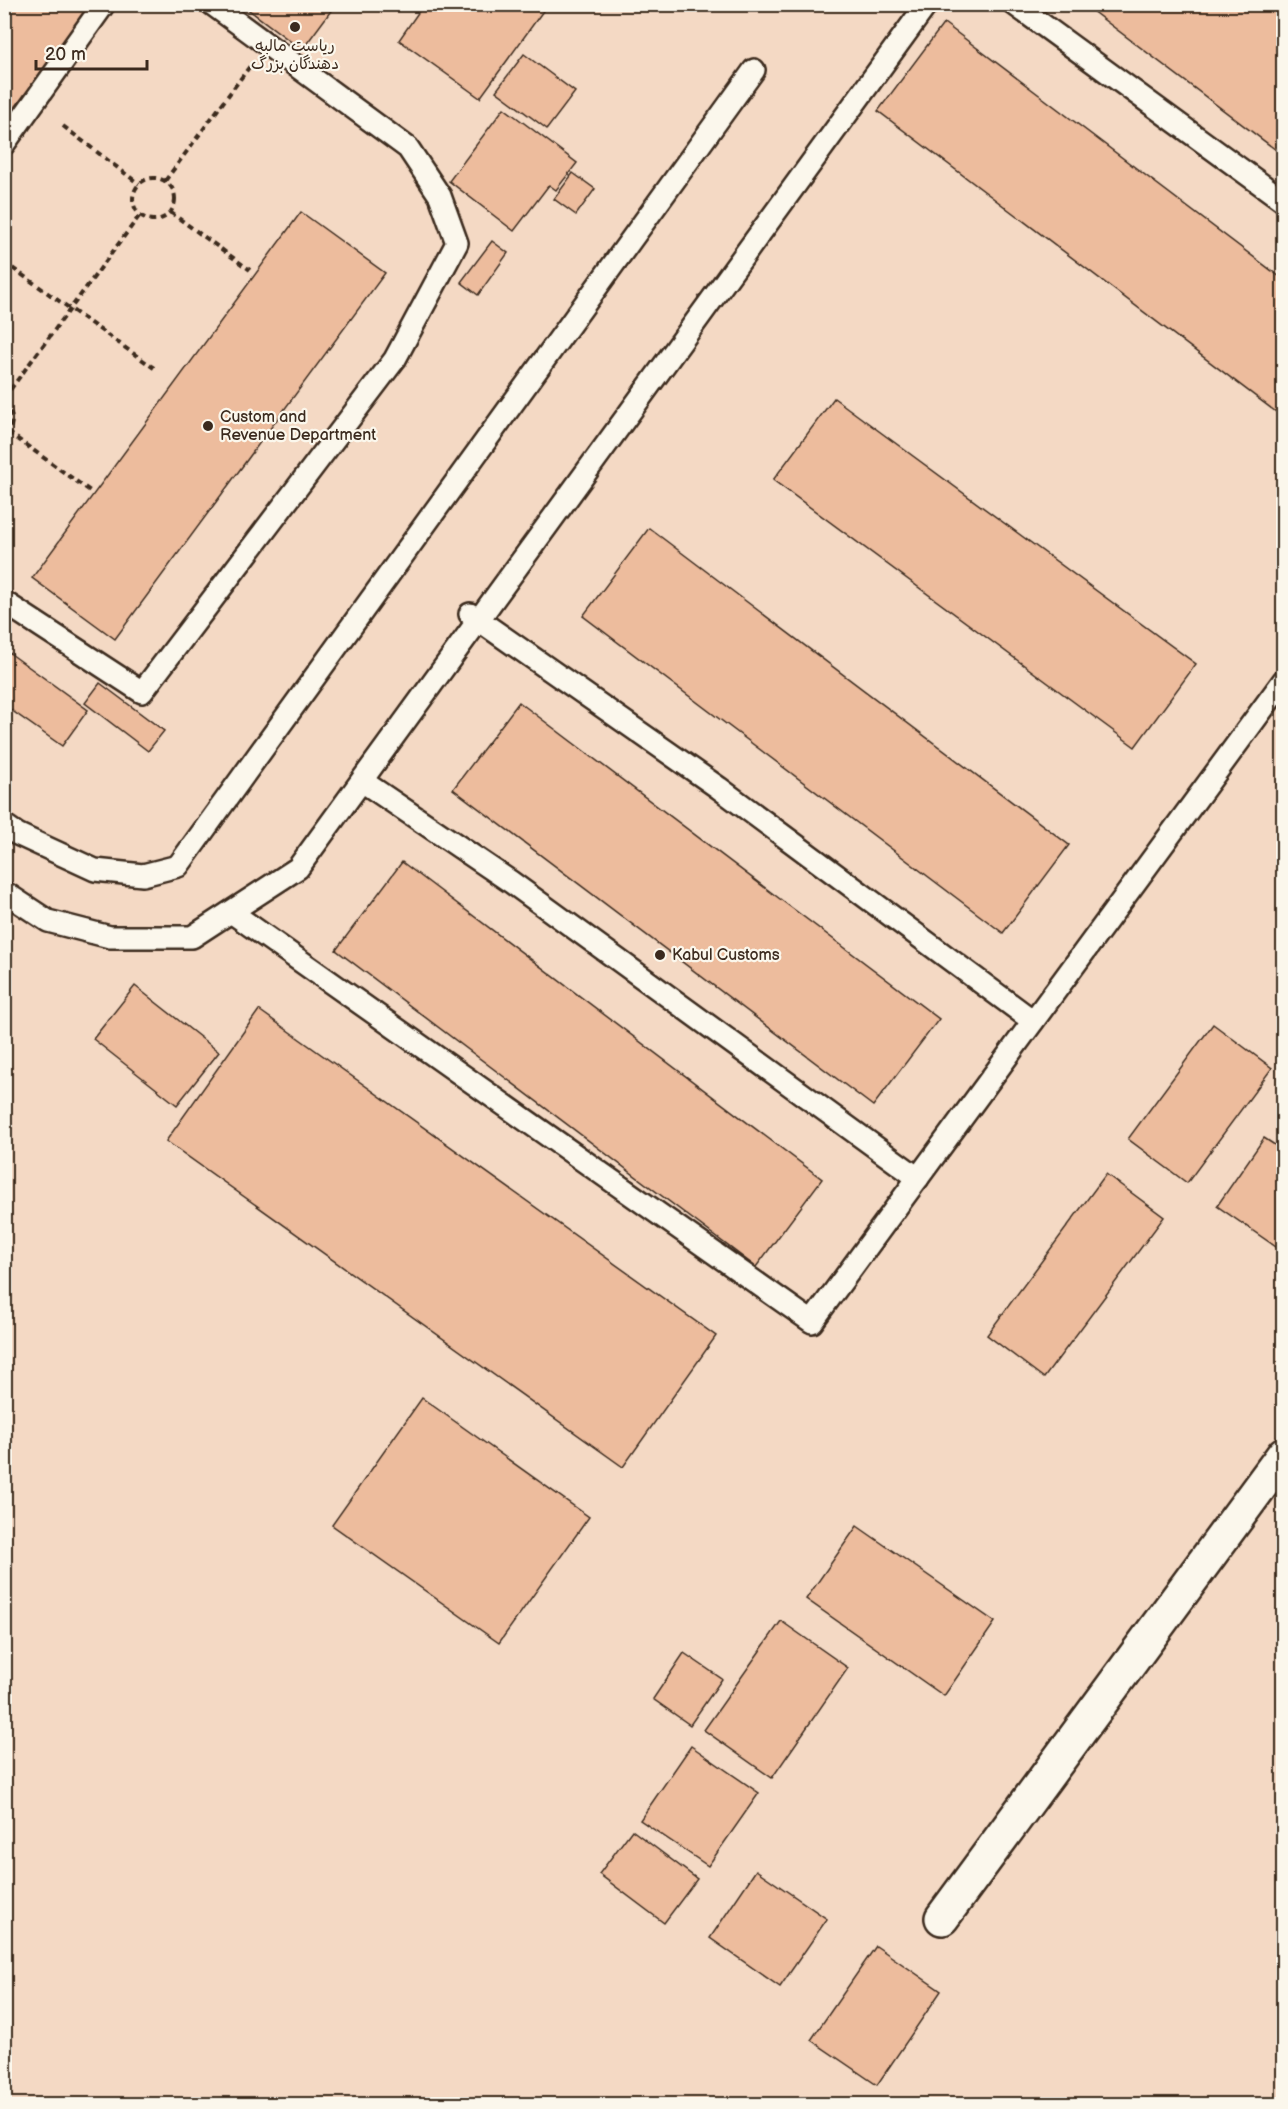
<svg xmlns="http://www.w3.org/2000/svg" width="1288" height="2109" viewBox="0 0 1288 2109" font-family="'Balsamiq Sans','Playpen Sans Arabic',sans-serif">
<rect width="100%" height="100%" fill="#f7e5d4"/>
<filter id="ink" filterUnits="userSpaceOnUse"><feTurbulence type="fractalNoise" baseFrequency=".0167" numOctaves="2"/><feDisplacementMap in="SourceGraphic" scale="12" xChannelSelector="R" yChannelSelector="G"/><feConvolveMatrix kernelMatrix="1 2 1 2 8 2 1 2 1" color-interpolation-filters="sRGB"/></filter>
<g filter="url(#ink)">
<!-- built -->
<rect fill="#f4d9c4" x="5" y="5" width="1278" height="2099"/>
<!-- building -->
<g fill="#edbc9d" stroke="#3b2a1e" stroke-width="1.5">
<path d="M4,4H80L91,12L4,133Z"/>
<path d="M241,4H336L302,50Z"/>
<path d="M424,4H548L480,98L399,40Z"/>
<path d="M1083,4H1265L1284,18V156Z"/>
<path d="M944,23L1284,280V418L878,111Z"/>
<path d="M524,54L575,92L547,129L496,91Z"/>
<path d="M504,108L577,163L556,190L549,185L514,231L449,181Z"/>
<path d="M573,173L595,189L576,215L554,199Z"/>
<path d="M301,212L385,273L115,639L32,578Z"/>
<path d="M492,241L508,253L478,295L461,282Z"/>
<path d="M834,398L1196,664L1135,747L773,480Z"/>
<path d="M649,528L1069,845L1003,933L583,616Z"/>
<path d="M4,649L88,710L62,746L4,705Z"/>
<path d="M100,683L164,731L148,751L85,703Z"/>
<path d="M519,702L939,1019L873,1106L453,789Z"/>
<path d="M402,862L822,1179L756,1267L336,950Z"/>
<path d="M135,986L219,1052L177,1105L93,1039Z"/>
<path d="M259,1010L716,1336L623,1467L166,1141Z"/>
<path d="M1213,1024L1272,1068L1187,1183L1128,1139Z"/>
<path d="M1264,1138L1284,1151L1282,1251L1217,1206Z"/>
<path d="M1106,1174L1164,1217L1044,1378L987,1335Z"/>
<path d="M422,1398L589,1517L499,1643L332,1525Z"/>
<path d="M857,1526L995,1622L944,1696L806,1599Z"/>
<path d="M781,1621L848,1668L772,1778L704,1730Z"/>
<path d="M684,1653L722,1679L690,1725L653,1699Z"/>
<path d="M691,1746L759,1793L708,1866L640,1820Z"/>
<path d="M632,1830L697,1879L664,1923L599,1874Z"/>
<path d="M756,1870L827,1919L780,1987L710,1938Z"/>
<path d="M876,1946L941,1991L877,2085L811,2040Z"/>
</g>
<g fill="none" stroke-linecap="round" stroke-linejoin="round">
<defs>
<g id="lane">
<path d="M1014,4L1284,201"/>
<path d="M4,144L104,4"/>
<path d="M4,602L142,692L395,359L457,243L440,196L408,148L212,4"/>
<path d="M470,614L719,788L1033,1021"/>
<path d="M362,781L511,882L918,1178"/>
<path d="M4,825L17,834L95,870L143,875L178,866L754,70"/>
<path d="M4,892L48,921L110,937H192L298,868L927,4"/>
<path d="M231,912L812,1322L1284,680"/>
</g>
<path id="street" d="M942,1918L1284,1454"/>
</defs>
<!-- lane casing -->
<use href="#lane" stroke="#3b2a1e" stroke-width="26"/>
<!-- street casing -->
<use href="#street" stroke="#3b2a1e" stroke-width="38"/>
<!-- path -->
<g stroke="#3b2a1e" stroke-width="4" stroke-dasharray="6 4.5" stroke-linecap="butt">
<path d="M63,126L139,184"/>
<circle cx="154" cy="199" r="21"/>
<path d="M165,181L250,66"/>
<path d="M170,212L250,270"/>
<path d="M4,262L154,368"/>
<path d="M4,398L140,215"/>
<path d="M4,403C14,413 15,426 4,435"/>
<path d="M8,432L90,491"/>
</g>
<!-- lane -->
<use href="#lane" stroke="#fbf7ec" stroke-width="21"/>
<!-- street -->
<use href="#street" stroke="#fbf7ec" stroke-width="33"/>
</g>
</g>
<!-- markers -->
<g fill="#3b2a1e" stroke="#fbf7ec" stroke-width="2">
<circle cx="295" cy="27" r="6"/>
<circle cx="208" cy="426" r="6"/>
<circle cx="660" cy="955" r="6"/>
</g>
<g text-anchor="middle" dominant-baseline="central" stroke-width="4.5" stroke-linejoin="round" paint-order="stroke">
<!-- poi labels -->
<g font-size="16" fill="#3b2a1e" stroke="#fbf7ec" text-anchor="start">
<text x="295" y="46" text-anchor="middle">ریاست مالیه<tspan x="295" dy="18">دهندگان بزرگ</tspan></text>
<text x="220" y="417">Custom and<tspan x="220" dy="18">Revenue Department</tspan></text>
<text x="672" y="955">Kabul Customs</text>
</g>
</g>
<!-- margin -->
<rect width="1288" height="2109" fill="none" stroke="#fbf7ec" stroke-width="24"/>
<rect x="12" y="12" width="1264" height="2085" fill="none" stroke="#3b2a1e" stroke-width="2" filter="url(#ink)"/>
<!-- scale -->
<path d="M36 60v9h111v-9" fill="none" stroke="#3b2a1e" stroke-width="3"/>
<text x="45" y="60" font-size="18" fill="#3b2a1e" stroke="#fbf7ec" stroke-width="4.5" paint-order="stroke">20 m</text>
</svg>
